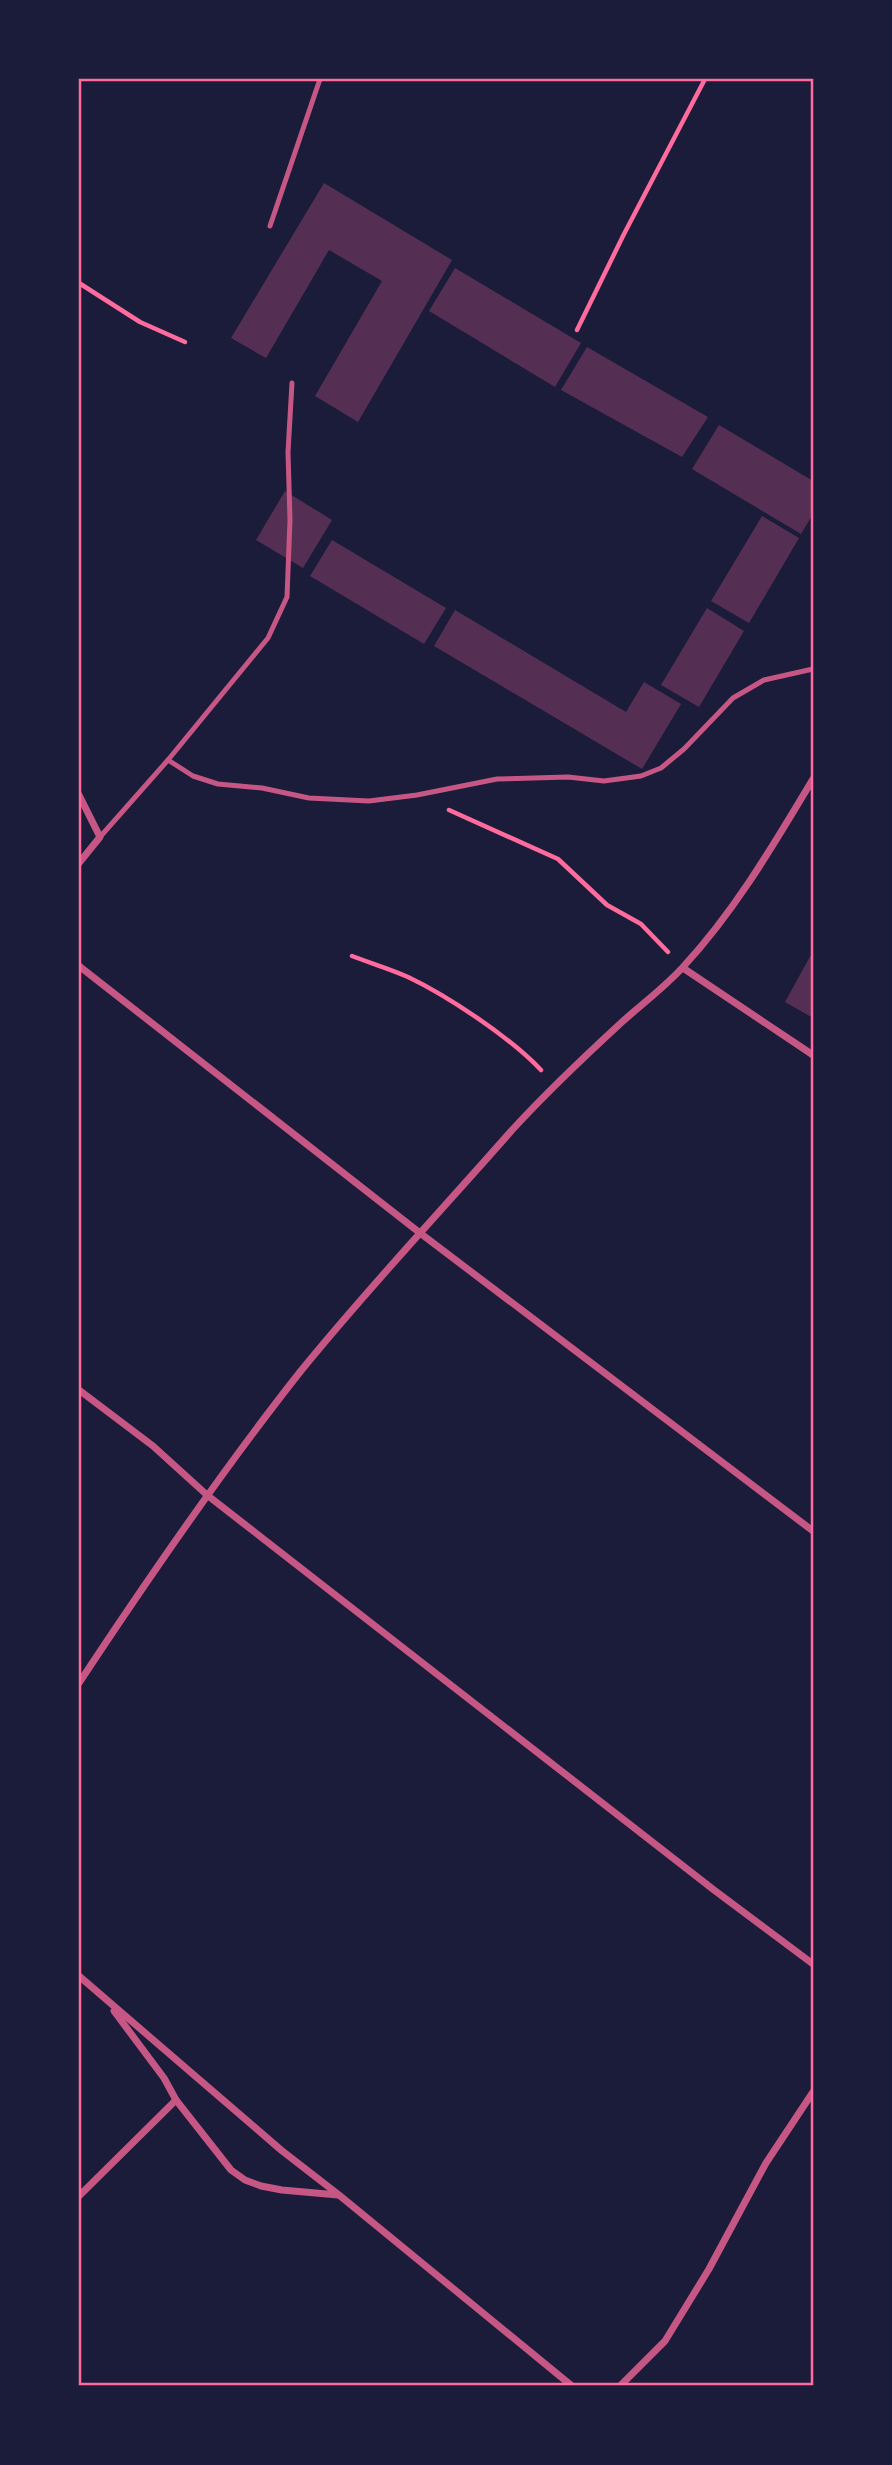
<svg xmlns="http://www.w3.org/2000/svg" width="892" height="2465" viewBox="0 0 892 2465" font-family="Mulish,sans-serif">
<rect width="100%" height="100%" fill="#1b1b3a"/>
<!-- building -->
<g fill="#542f53">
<path d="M324,183L452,260L358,422L315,396L382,281L329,250L266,358L231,338Z"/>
<path d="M455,268L581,343L555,387L429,311Z"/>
<path d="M587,347L708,417L682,457L561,390Z"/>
<path d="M719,425L813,481V514L801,534L692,469Z"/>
<path d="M285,491L332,520L303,568L256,540Z"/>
<path d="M762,516L799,538L749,623L711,601Z"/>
<path d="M332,540L446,608L424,644L310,576Z"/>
<path d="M707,608L744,631L699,707L661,685Z"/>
<path d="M455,610L626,712L644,682L681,704L642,769L434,646Z"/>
<path d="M813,951V1018L785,1002Z"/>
</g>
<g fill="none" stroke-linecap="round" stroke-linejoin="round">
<!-- path -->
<g stroke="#ff6b9d" stroke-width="4.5">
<path d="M79,283L140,322L185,342"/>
<path d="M577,330L624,234L705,79"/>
<path d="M449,810L558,859L607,905L641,924L668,952"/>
<path d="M352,956C370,963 390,969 408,977C448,996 511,1038 541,1070"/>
</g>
<!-- service -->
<g stroke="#c65784" stroke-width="5">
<path d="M270,226L320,79"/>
<path d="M168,760L193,776L218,784L262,788L309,798L369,801L417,795L497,779L568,777L604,781L641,776L661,768L684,749L733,698L764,680L813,669"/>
<path d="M100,837L168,760L268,638L287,597L290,520L288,452L292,383"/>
</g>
<!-- minor -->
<g stroke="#c65784" stroke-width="7">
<path d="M79,795L100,837L79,863"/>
<path d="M79,966L420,1233L813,1531"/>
<path d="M683,968L813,1055"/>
<path d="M79,1390L153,1446L207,1495L714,1890L813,1964"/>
<path d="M79,1683C149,1577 221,1472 300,1372C368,1288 442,1210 513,1129C547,1092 585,1056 622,1022C642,1004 665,987 683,967C735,911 774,844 813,779"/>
<path d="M79,1976L281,2150L339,2195L572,2386"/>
<path d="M114,2011L164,2078L176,2100L231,2170L245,2180L261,2186L282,2190L338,2195"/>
<path d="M79,2196L176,2100"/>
<path d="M620,2386L665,2341L709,2269L766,2163L813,2092"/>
</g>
</g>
<!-- border -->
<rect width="892" height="2465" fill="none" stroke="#1b1b3a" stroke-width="161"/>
<rect x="80" y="80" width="732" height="2304" fill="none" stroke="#ff6b9d" stroke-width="2.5"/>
</svg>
